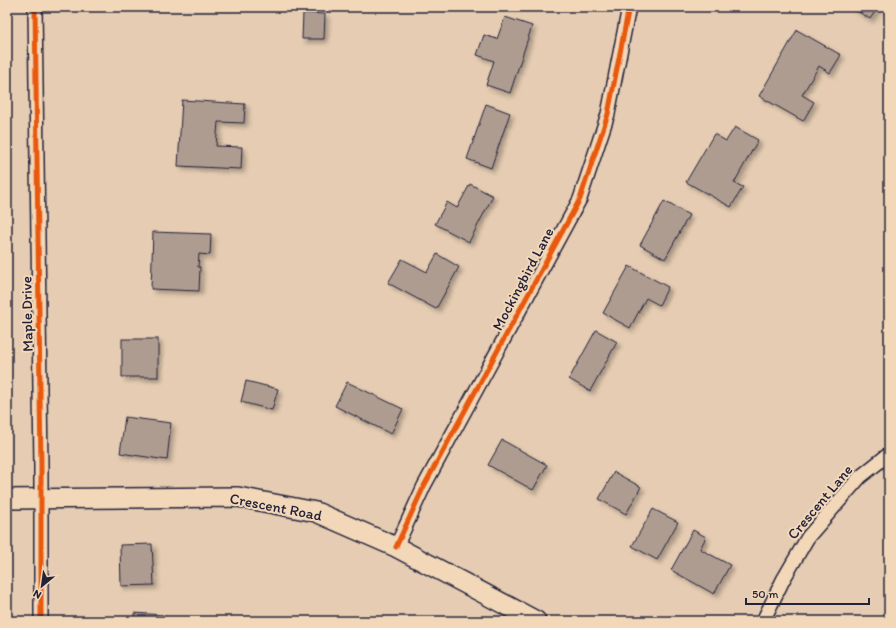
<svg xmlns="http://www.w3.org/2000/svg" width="896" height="628" viewBox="0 0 896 628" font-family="Itim,sans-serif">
<defs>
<filter id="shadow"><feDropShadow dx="3.5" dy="3.5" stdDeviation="2" flood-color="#0004"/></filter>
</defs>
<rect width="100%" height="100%" fill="#e5ccb2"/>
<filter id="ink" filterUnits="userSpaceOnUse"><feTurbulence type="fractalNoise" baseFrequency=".025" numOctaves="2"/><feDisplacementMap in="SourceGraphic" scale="8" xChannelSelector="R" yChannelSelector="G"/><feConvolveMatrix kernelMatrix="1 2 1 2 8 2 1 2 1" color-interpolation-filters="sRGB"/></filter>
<g filter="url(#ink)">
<!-- building -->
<g fill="#af9c91" stroke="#22223b" filter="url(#shadow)">
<path d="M851,7H878L870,19Z"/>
<path d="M303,13L325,14L324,39H302Z"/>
<path d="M505,17L532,26L510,93L486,85L494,61L477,55L484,35L497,39Z"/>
<path d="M797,30L841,55L830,73L819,66L802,95L814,102L803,121L759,96Z"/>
<path d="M182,100L245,104L244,123L218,122L216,146L242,147L241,169L178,166Z"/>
<path d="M486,104L510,113L491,168L467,159Z"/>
<path d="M735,127L758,140L734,183L743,187L731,207L686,182L714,134L726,141Z"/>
<path d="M470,184L493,196L469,242L435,224L447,202L457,208Z"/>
<path d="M664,201L689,215L665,259L640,245Z"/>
<path d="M153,232L211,234L210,255L199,254L198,267H200L199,291L151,289Z"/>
<path d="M437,254L459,267L436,309L388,283L402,259L427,272Z"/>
<path d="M629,266L668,287L659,305L646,298L630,328L603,313Z"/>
<path d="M596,330L617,342L590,391L569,379Z"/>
<rect x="122" y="339" width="36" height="38"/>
<path d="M246,381L278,389L272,410L241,402Z"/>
<path d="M347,382L403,409L391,434L335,406Z"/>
<path d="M125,417L171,423L167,460L120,453Z"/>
<path d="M502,440L547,465L533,490L488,465Z"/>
<path d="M614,472L641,487L626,514L599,499Z"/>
<path d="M653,509L678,522L657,560L632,546Z"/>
<path d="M693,530L706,537L700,549L730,565L714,594L671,570Z"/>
<path d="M152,544L154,585L121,586L120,545Z"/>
<path d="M134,613L163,615L162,621H134Z"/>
</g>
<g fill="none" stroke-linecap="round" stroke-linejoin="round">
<defs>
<g id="street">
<path d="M35,7L41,466V621"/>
<path d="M396,547L424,486L580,199L608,114L629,7"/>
<path d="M763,621L783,580L808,537L860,477L889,454"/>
</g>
<path id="secondary" d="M7,499L238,497L316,512L396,547L536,621"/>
</defs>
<!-- street casing -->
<use href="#street" stroke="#22223b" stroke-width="16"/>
<!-- secondary casing -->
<use href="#secondary" stroke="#22223b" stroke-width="22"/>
<!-- street -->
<use href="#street" stroke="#f2d7b9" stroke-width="13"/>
<!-- secondary -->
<use href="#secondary" stroke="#f2d7b9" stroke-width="19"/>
<defs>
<g id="cycleway">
<path d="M35,7L41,466V621"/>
<path d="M396,547L424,486L580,199L608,114L629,7"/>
</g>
</defs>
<!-- cycleway casing -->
<use href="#cycleway" stroke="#f2d7b9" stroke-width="8"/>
<!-- cycleway -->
<use href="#cycleway" stroke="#e8590c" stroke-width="5"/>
</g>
</g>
<g text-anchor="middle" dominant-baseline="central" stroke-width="4" stroke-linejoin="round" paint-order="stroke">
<!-- street labels -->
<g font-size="15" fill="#22223b" stroke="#f2d7b9">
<text transform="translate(523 279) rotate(-62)">Mockingbird Lane</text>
<text transform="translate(27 314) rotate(-91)">Maple Drive</text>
<text transform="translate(820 502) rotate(-50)">Crescent Lane</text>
<text transform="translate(276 507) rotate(11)">Crescent Road</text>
</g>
</g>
<!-- margin -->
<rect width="896" height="628" fill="none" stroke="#f2d7b9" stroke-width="24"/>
<rect x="12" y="12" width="872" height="604" fill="none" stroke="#22223b" stroke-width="1.5" filter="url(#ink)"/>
<!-- north arrow -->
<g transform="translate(42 586) rotate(209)" stroke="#f2d7b9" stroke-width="3" paint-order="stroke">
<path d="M0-3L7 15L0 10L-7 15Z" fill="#22223b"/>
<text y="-6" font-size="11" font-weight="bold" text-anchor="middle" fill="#22223b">N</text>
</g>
<!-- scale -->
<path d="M746 598v6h123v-6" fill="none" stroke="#22223b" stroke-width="2"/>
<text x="752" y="598" font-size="12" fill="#22223b" stroke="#f2d7b9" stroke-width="3" paint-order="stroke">50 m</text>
</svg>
